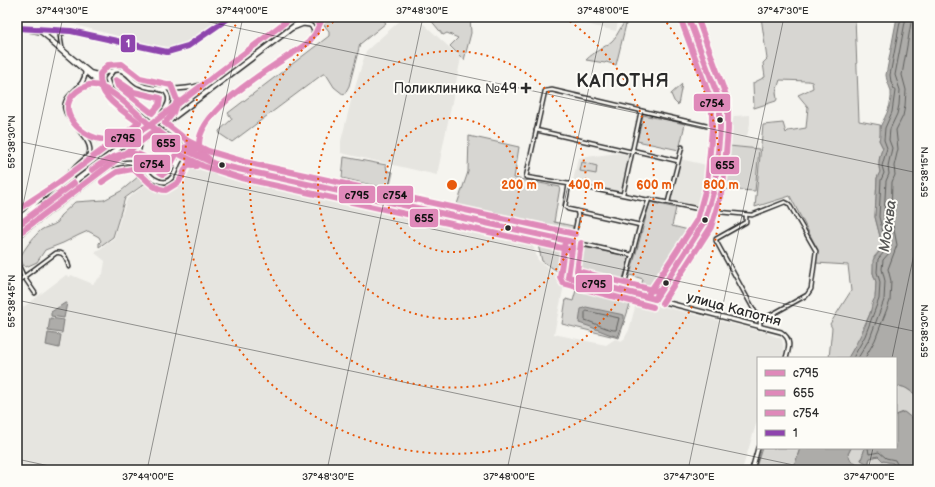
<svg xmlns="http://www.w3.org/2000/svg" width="935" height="487" viewBox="0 0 935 487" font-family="'Balsamiq Sans',sans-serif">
<rect width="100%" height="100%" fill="#f5f4ef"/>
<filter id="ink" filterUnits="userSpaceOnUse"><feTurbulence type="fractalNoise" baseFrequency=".025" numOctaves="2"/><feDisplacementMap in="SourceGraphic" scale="8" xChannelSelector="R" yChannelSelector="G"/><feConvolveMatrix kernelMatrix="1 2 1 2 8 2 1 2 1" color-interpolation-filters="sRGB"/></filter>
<g filter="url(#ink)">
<!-- built -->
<g fill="#e6e5e0">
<path d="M39,17H222L191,41L168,47L152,45L53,19Z"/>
<path d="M404,17H416L461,58L437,175L341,153V141L351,101L366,51Z"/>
<path d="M578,17H619L616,31L577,22Z"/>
<path d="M750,115V124L747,136L758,139L757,149L726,145L734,116Z"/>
<path d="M618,153L629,155L620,192L573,181L578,158Z"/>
<path d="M680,159L711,166L704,207L671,200Z"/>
<path d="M183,162L530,238L538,260L561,278L565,280L554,334L606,345L615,339L623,341L629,330L637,300L764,332L782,339L784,351L782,358H758V418L742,470H17V312L66,275L70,277L71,275L93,284L103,274L105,261L95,253L114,238L127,199L149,182L156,185H170L177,176Z"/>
</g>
<!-- green -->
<g fill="#d7d6d2" stroke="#81807e">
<path d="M326,17H358L361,20L365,17H381L386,23L360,44L349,86L344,95L334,87L326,74H323L232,142L220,134L219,131L232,119L228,113L329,36V31L324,25Z"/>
<path d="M422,17H470L471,33L464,60L450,46L458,38L447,33L443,35L430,19Z"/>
<path d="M761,17H855L859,121L880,125L881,135L879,140L883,148C879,155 878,165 880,172L877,178L875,217L882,244L881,249L874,257L873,273L876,282L875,299L869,316L862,330V335L848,358H829L832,328L830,324L851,291L848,265L816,263L818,250L790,196L755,207L763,125L783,123L786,133L788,131L806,128L808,107L798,95L813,88L812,82L808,81L780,80L776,92L777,99L776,101L754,108L753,83L765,77L763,63L767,59Z"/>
<path d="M627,20L616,65L606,62L605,63L586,60C595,51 604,48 612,41C619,34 620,26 627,20Z"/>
<path d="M682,84L678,105L674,101L671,94Z"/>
<path d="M643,115L685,124L679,150L637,141Z"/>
<path d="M469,136L519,147L514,178L560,187L554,222L573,226L570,238L454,213L468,172Z"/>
<path d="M729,146L759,149L755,191L720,189Z"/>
<path d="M344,157L386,165L387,171L393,172L389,189L342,178Z"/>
<path d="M582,162L597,166L596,174L580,171Z"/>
<path d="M139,176C146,181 166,186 173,181L178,182L176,187H174L147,182L125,198L113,237L99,247V243L101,241L99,237L88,231L79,235L63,243L45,250L37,262L26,267L24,266L20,258C23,250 35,235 41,230C45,227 53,226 58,222L60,216L75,202L104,200L121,191Z"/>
<path d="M650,202L676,208L672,226L697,232L657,294L645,291L641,287L643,279L630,275Z"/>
<path d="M536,237L569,244L563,275L542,261Z"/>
<path d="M577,246L630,256L621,285L571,275Z"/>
<path d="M578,283L632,298L619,338L562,324L566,299L573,301Z"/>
<path d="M896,386C908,386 908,392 918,395V423L904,412L896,415Z"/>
<path d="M762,448H800L793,470H755Z"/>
<path d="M851,448H865L861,460L869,463L870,458L878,456L883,461L893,463L896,470H868L851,461L848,454Z"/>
</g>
<!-- water -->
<g fill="#adaca9" stroke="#797877">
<path d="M897,17H918V395C909,392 908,386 896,386V358H848C856,344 864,330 869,316C872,310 871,303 875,298L876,282L873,273V260L881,249L882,244L875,217L877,178L880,172C878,165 879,155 883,148L879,140C881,135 879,128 881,125C886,115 892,105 891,92C890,86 887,83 886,75Z"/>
<path d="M65,303H67L64,318L51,316V312Z"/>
<path d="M586,307L624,315V319L618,337C604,333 593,327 579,323L581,309Z"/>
<path d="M50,318L64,320L62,333L48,331Z"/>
<path d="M48,333L61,335L59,348L46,345Z"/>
<path d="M904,412L918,423V470H896L893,463L883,461L878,456L870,458L868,464L861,460L865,448H896V415Z"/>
<path d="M800,448H851L848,454L851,461L868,470H793Z"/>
</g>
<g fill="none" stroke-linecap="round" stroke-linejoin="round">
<!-- shore -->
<g stroke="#5f5f5d" stroke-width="1">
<path d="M587,311L619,318L616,330C610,331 592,322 585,320V313Z"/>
<path d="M853,358L865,336L879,299L880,282L877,272L878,259L885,251L886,244L879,217L881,180L884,173L882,166L887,148L884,140L885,128L892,112L895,91L891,82L890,75L901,17"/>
<path d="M858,358L870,338L884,300L885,281L882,269L883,260L889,253L891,245L884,216L886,181L889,174L888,166L892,148L889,140L890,129L897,114L899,105L900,90L895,75L906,17"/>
<path d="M865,358L875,340L890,301L891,281L888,269L897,245L891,215L892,182L895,175L894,166L898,149L896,130L903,116L905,106L906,90L902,75L912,17"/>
<path d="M868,448L869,454L879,452L886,458L895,460L900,470"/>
</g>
<defs>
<g id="minor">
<path d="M38,30H58L98,36L167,52L188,46L230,17"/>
<path d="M62,48L60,36L66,31"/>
<path d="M536,130L632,152"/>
<path d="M632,150L678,161"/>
<path d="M569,184L648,200"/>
<path d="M623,194L641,111"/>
<path d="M668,202L682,147"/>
<path d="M577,211L640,225"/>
<path d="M746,215V222L716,239V241L760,321"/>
<path d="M632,255L573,242L578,215L577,211L568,209L565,206L569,184L526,177L545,91L552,90L720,129"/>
<path d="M17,262L24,277L35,293"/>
<path d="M17,282L56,253C65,251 67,260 69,267"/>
<path d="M623,290L640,225L649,199L709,211L752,215L785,202L789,204L816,251L811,289L807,295L760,321V327"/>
<path d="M655,299L704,223L715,186L720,129V102L688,17"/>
</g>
<g id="major">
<path d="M17,28L41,32L142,115"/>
<path d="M293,28L303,24L310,25L314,29L313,36"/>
<path d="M51,42L101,85"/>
<path d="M92,73C102,77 110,69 119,70C128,71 131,81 139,84C152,91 186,90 200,85"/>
<path d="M110,88L107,79L112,72"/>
<path d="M106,89L140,117"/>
<path d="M158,89L165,91C173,100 166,107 161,115"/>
<path d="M75,94C87,85 94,83 107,90"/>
<path d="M81,131C96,146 119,140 137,133"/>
<path d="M169,137L201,156"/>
<path d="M167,139L191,154"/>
<path d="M140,144L138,154L146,167"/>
<path d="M175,144L178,155L176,164"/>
<path d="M186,148H194L198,143"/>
<path d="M205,158C197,151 198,145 201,136C212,97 277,67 308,43C316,37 319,27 323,17"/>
<path d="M111,166C152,152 140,181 165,182C179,178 174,159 187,155L215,164L573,242L568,277L781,332C792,339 789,348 786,358"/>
<path d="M30,210L48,200"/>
<path d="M23,215L89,155C95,139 68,125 65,109C62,94 86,88 85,72"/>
<path d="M17,219L24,214"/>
<path d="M752,470L758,448"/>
</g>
<g id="highway">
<path d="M17,225L292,17"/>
<path d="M17,236L306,17"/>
</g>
</defs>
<!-- minor casing -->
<use href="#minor" stroke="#2b2b2b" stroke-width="5.5"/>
<!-- major casing -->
<use href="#major" stroke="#2b2b2b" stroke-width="6"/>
<!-- highway casing -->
<use href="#highway" stroke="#2b2b2b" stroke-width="7"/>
<!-- minor -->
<use href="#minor" stroke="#fdfcf7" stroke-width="2.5"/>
<!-- major -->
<use href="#major" stroke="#fdfcf7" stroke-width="3"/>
<!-- highway -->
<use href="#highway" stroke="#fdfcf7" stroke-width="4"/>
<defs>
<g id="major-bridge">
<path d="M142,115L169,137"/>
<path d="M140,117L167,139"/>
</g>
</defs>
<!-- major-bridge casing -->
<use href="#major-bridge" stroke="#2b2b2b" stroke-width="6" stroke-linecap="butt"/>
<!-- major-bridge -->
<use href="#major-bridge" stroke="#fdfcf7" stroke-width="3"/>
<defs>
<g id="bus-1">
<path d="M89,85C107,82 136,113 150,125C138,133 122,141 107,140C77,139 46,101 89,85Z"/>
<path d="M150,125L179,147L215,164L573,242"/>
<path d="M150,125L292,17"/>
<path d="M209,159L201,153C184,115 283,61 308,43L315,34L323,17"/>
<path d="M573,242L568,277L655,299"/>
<path d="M655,299L704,223L715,186L720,129V102L688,17"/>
</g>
<g id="bus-2">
<path d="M139,123C123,110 98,98 100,74L108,65L122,64L140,78L171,85L177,100L173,113L165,123"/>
<path d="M102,182L117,172L132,169C145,174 149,189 166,190L179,182L188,164L196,166"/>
<path d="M22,231L152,133L181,155L203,166L241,178L571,250"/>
<path d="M565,241L560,277L563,283L653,307"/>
<path d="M662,303L711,227L723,187L728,130V101L697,17"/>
</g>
<g id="bus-3">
<path d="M116,80L134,92L160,98L159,105L152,113L118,86Z"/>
<path d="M165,123L188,141L208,151L245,162L575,234"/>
<path d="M92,170C108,158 129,146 147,159C153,164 156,171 163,174L167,171L179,149L187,147L200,150"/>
<path d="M17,210L58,183L139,123"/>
<path d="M17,226L74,183"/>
<path d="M581,243L577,271L657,291"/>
<path d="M648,295L697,220L707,184L712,129V103L681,20"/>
</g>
<path id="bus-4" d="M17,28L71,31L167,52L188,46L230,17"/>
</defs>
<!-- bus-1 casing -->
<use href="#bus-1" stroke="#fdfcf7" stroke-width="9"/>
<!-- bus-2 casing -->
<use href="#bus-2" stroke="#fdfcf7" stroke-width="9"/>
<!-- bus-3 casing -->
<use href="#bus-3" stroke="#fdfcf7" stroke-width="9"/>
<!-- bus-4 casing -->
<use href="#bus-4" stroke="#fdfcf7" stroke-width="9"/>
<!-- bus-1 -->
<use href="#bus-1" stroke="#df89b9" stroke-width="6"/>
<!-- bus-2 -->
<use href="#bus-2" stroke="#df89b9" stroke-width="6"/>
<!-- bus-3 -->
<use href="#bus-3" stroke="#df89b9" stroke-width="6"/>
<!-- bus-4 -->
<use href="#bus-4" stroke="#8e44ad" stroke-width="6"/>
</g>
</g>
<!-- ticks -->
<path fill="none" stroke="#2b2b2b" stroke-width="1" stroke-opacity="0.45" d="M186,17L918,173M17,141L918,332M17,233L63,17M17,300L817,470M892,358L918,235M17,459L68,470M147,470L243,17M327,470L423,17M507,470L604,17M688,470L784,17M868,470L873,448"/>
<!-- distance rings -->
<g fill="none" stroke="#e8590c" stroke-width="2" stroke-dasharray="2 4">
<circle cx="452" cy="185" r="67"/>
<circle cx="452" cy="185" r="134"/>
<path d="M565 18A202 202 0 1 1 339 18"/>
<path d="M663 18A269 269 0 1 1 241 18"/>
</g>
<!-- markers -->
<g fill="#2b2b2b" stroke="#fdfcf7" stroke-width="1.5">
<path d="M524 82h4v4h4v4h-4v4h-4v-4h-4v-4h4z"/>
<circle cx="720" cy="120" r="3.5"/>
<circle cx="222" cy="165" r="3.5"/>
<circle cx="705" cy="220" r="3.5"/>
<circle cx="508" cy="228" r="3.5"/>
<circle cx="666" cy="283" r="3.5"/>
</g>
<g text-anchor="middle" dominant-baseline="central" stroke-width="4" stroke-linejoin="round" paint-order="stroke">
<!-- poi labels -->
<g font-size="14" fill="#2b2b2b" stroke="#fdfcf7" text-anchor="end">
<text x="517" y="88">Поликлиника №49</text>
</g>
<!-- street labels -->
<g font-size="14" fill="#2b2b2b" stroke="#fdfcf7">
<text transform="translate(734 309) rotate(15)">улица Капотня</text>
</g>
<!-- water labels -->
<g font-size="15" font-style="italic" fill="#585857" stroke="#fdfcf7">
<text transform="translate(888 226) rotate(-82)">Москва</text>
</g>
<!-- district labels -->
<g font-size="18" font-weight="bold" letter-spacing="1" fill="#2b2b2b" stroke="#fdfcf7">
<text x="623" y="81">КАПОТНЯ</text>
</g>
</g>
<circle cx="452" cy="185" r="6" fill="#e8590c" stroke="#fdfcf7" stroke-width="2"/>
<g font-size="12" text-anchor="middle" font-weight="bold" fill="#e8590c" stroke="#fdfcf7" stroke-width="4" stroke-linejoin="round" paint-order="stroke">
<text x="519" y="189">200 m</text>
<text x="586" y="189">400 m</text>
<text x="654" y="189">600 m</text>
<text x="721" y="189">800 m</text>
</g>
<g stroke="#fdfcf7" stroke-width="1.5">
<rect x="120" y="34" width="16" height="19" rx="4" fill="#8e44ad"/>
<rect x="693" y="93" width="38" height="19" rx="4" fill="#df89b9"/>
<rect x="104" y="128" width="38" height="20" rx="4" fill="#df89b9"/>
<rect x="151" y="134" width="30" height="19" rx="4" fill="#df89b9"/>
<rect x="133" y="154" width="38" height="19" rx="4" fill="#df89b9"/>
<rect x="710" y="156" width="30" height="19" rx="4" fill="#df89b9"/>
<rect x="376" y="185" width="38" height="19" rx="4" fill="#df89b9"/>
<rect x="338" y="185" width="38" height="19" rx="4" fill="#df89b9"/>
<rect x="409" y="208" width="30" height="20" rx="4" fill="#df89b9"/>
<rect x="575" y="274" width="38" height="19" rx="4" fill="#df89b9"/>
</g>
<g font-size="11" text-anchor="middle" font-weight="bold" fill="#fff">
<text x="128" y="47">1</text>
</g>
<g font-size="11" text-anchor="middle" font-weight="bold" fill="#111">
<text x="712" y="107">с754</text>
<text x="123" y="142">с795</text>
<text x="166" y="147">655</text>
<text x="152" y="168">с754</text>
<text x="725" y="169">655</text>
<text x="395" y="199">с754</text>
<text x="357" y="199">с795</text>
<text x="424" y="222">655</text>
<text x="594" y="288">с795</text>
</g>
<!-- margin -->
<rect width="935" height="487" fill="none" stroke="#fdfcf7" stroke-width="44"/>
<!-- legend -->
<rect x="757" y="357" width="140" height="92" fill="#fdfcf7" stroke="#a9a8a5"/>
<rect x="765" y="370" width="20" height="6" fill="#df89b9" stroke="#a9a8a5"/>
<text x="793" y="377" font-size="12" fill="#2b2b2b">с795</text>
<rect x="765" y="390" width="20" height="6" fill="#df89b9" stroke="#a9a8a5"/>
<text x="793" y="397" font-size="12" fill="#2b2b2b">655</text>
<rect x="765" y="410" width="20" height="6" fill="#df89b9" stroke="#a9a8a5"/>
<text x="793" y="417" font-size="12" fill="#2b2b2b">с754</text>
<rect x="765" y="430" width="20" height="6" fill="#8e44ad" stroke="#a9a8a5"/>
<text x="793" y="437" font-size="12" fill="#2b2b2b">1</text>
<rect x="22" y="22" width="891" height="443" fill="none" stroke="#2b2b2b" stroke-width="1.5"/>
<g font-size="10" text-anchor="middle" fill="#2b2b2b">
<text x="62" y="14">37°49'30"E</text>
<text x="242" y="14">37°49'00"E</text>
<text x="422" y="14">37°48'30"E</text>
<text x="603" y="14">37°48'00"E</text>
<text x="783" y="14">37°47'30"E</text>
<text transform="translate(11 142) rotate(-90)" y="4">55°38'30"N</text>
<text transform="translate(924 172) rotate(-90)" y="4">55°38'15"N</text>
<text transform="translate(11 301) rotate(-90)" y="4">55°38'45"N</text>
<text transform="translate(924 331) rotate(-90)" y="4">55°38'30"N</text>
<text x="148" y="480">37°49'00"E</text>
<text x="328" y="480">37°48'30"E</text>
<text x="509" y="480">37°48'00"E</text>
<text x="689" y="480">37°47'30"E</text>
<text x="869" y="480">37°47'00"E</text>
</g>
</svg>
